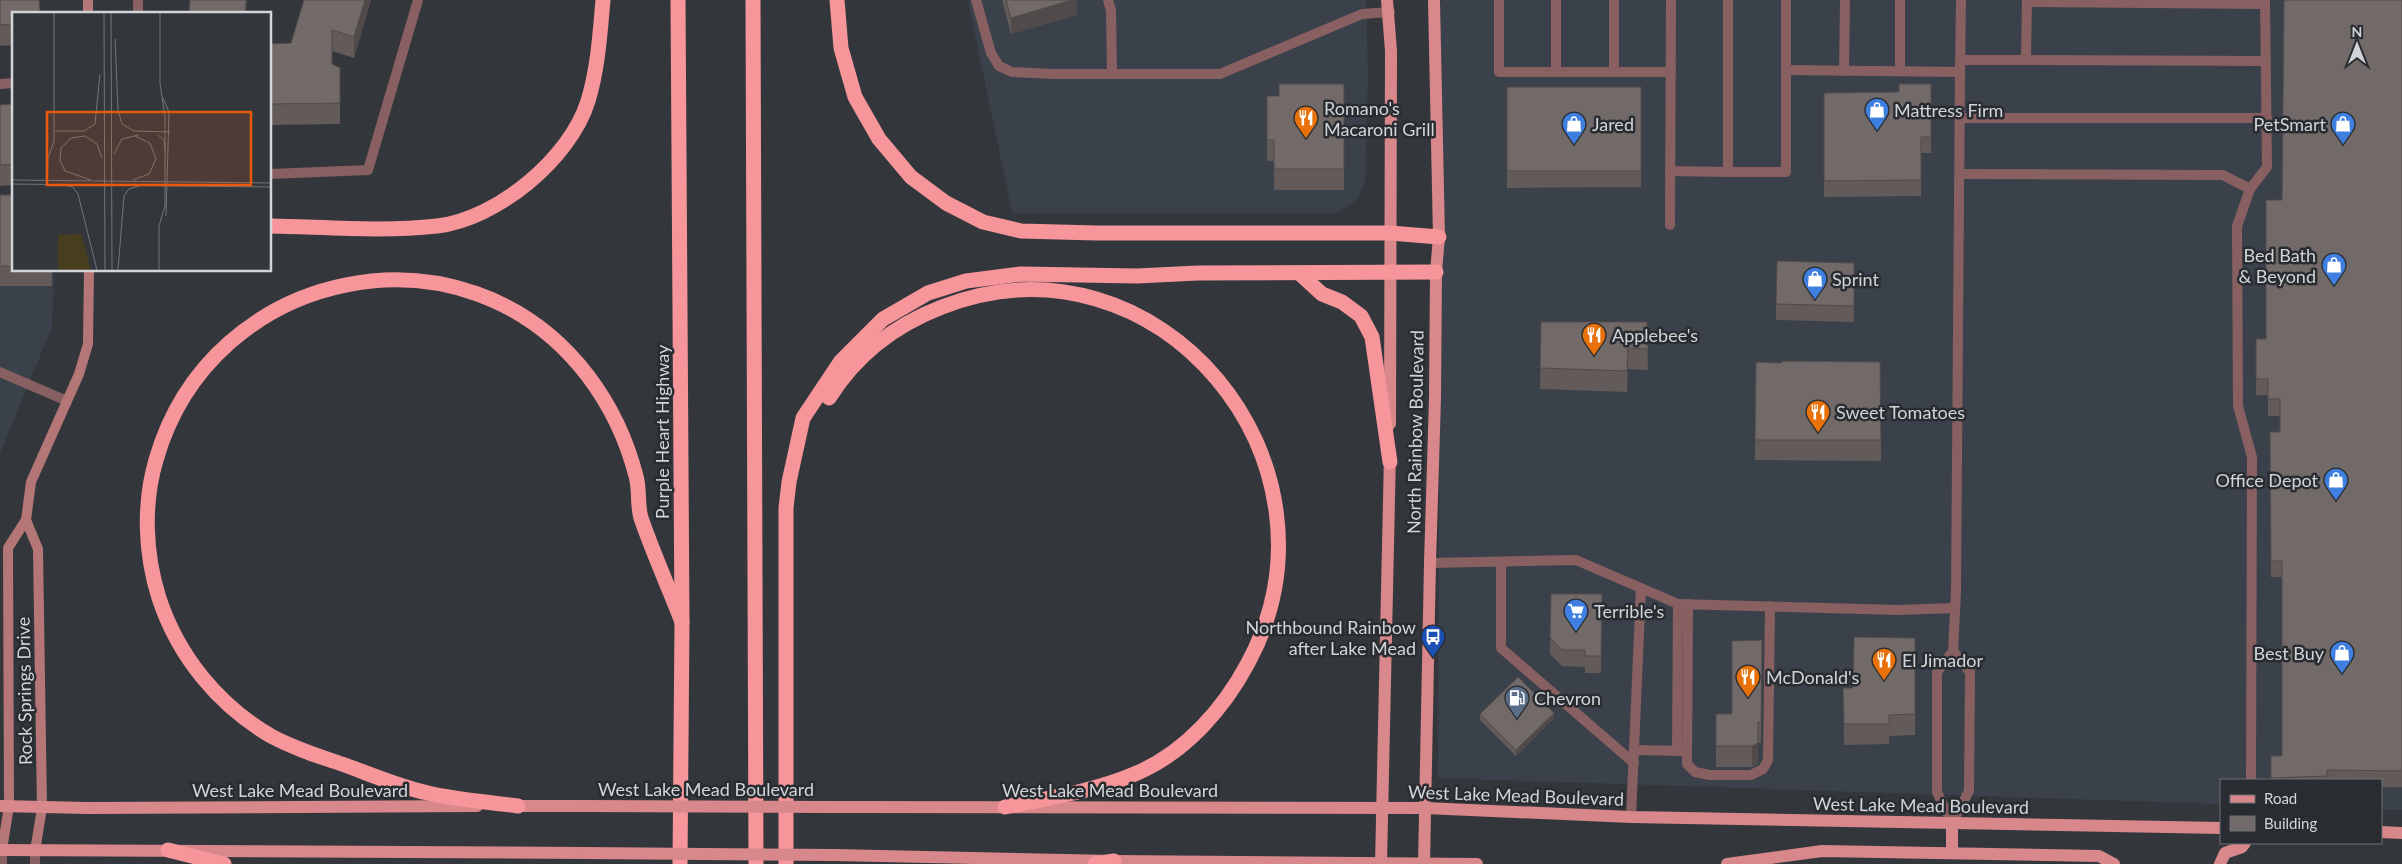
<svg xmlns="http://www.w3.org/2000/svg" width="2402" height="864" viewBox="0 0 2402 864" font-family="Lato,sans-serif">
<rect width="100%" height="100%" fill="#33373c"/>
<!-- built -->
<g fill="#3a414b">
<path d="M968,0H1366L1368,76L1365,183L1357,200L1336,213H1012Z"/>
<path d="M1441,0H2402V810H2381V780H2221V804L1438,778Z"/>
<path d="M0,202L14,270H54L52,327L0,453Z"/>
</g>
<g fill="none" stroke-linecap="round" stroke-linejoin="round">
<!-- service -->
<g stroke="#886061" stroke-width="10">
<path d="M138,0V14"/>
<path d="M976,0L991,53L999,66L1012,72L1053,74H1220L1362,14L1390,12"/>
<path d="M1108,0L1111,10L1112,74"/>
<path d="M1499,0V72H1671"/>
<path d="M1556,0V72"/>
<path d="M1614,0V72"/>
<path d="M2027,2L2265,4"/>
<path d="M1960,60H2026L2027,0"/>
<path d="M2026,60L2265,61"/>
<path d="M1786,70L1960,72L1961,0"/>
<path d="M1844,71L1845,0"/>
<path d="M1900,71V0"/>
<path d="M0,84L14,83"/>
<path d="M1960,118H2267"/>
<path d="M1670,171L1728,172V0"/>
<path d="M1728,172H1786V0"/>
<path d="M270,174L368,170L418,0"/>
<path d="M1960,174L2223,175L2250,189"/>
<path d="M1670,225L1671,0"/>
<path d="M0,372L67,401"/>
<path d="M1501,562V648L1634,763"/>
<path d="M1430,563L1576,560L1678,604L1899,610L1955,608"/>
<path d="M1688,604L1687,764L1695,772L1710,775H1751L1763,769L1768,760L1770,606"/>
<path d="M1634,750L1683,751"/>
<path d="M1677,751L1678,604"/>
<path d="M2251,780L2252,457L2238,406L2237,226L2250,189L2267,167L2265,0"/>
<path d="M1631,817L1641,588"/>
<path d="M1952,823L1937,792V672L1953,651L1956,591L1960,72"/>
<path d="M1952,823L1969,791L1970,672L1953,651"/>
</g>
<!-- tertiary -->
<g stroke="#886061" stroke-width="10">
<path d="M2,850V864"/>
<path d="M35,851V864"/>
</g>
<!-- secondary -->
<g stroke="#b57678" stroke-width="10">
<path d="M88,0V14"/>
<path d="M26,520L38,549L42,808L35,851"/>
<path d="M2,850L9,806L8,548L26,520L31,482L79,374L88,344L89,270"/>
</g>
<!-- primary -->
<g stroke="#d8878a" stroke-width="12">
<path d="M1387,0L1391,51L1390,424"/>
<path d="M0,806L88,808L477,806"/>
<path d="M510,806H585"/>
<path d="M833,807L1425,808L1631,817L2221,828"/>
<path d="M2381,832L2402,833"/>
<path d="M0,850L584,853"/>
<path d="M1952,853V823"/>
<path d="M834,855L1114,861L1477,864"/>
<path d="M1381,864L1390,454"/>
<path d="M1424,864L1430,563L1435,398L1436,272L1439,237L1434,0"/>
<path d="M1727,864L1822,851L2099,856L2114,864"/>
<path d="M2220,864L2225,853L2242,847L2245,843"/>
</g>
<!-- motorway -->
<g stroke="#f7969a" stroke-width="15">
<path d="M678,0L682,622L680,864"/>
<path d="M753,0L756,864"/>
<path d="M837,0L841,48L855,97L879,139L911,177L946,203L983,222L1021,231L1096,233H1390L1439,237"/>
<path d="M270,226C325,227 382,232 437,226C497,219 570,159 588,101C598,68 600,34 603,0"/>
<path d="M1299,273L1322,294L1342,302L1361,316L1372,337L1390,462"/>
<path d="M829,398C856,355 895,325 942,307C1158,223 1356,463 1248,663C1224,708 1186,752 1137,773C1096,791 1049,798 1005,807"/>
<path d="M518,806C489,802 458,800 428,793C399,787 370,774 342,764C318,756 293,748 271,736C218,705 178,656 159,598C145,554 143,504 156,460C211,267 465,214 588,376C610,405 627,441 636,476C640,490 637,505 641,518C653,553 669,588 682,622"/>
<path d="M168,850L224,864"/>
<path d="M786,864V508L789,482L803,418L841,361L883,319L928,293L966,281L1021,274L1137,276L1198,273L1436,272"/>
<path d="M1095,864L1114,861"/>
</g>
<!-- primary-bridge -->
<g stroke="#d8878a" stroke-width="12">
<path d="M585,806L833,807"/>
<path d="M584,853L834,855"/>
</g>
</g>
<!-- wall -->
<g fill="#625b5a">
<path d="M0,0H39L40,14H14V45L0,46Z"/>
<path d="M304,0H371L354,58L332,51V64L340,68V124L270,125V44L291,43Z"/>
<path d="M1002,0H1077V15L1011,34Z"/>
<path d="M2402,0V787H2381V780H2271V756H2282V577H2271L2270,448L2280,432V416H2268V395H2256V339H2266L2282,200Z"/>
<path d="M1344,84V190H1274V161H1267V96H1279Z"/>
<path d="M1931,84V153H1921V196L1824,197V93L1899,92Z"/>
<path d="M1507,87H1641V187L1507,188Z"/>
<path d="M14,104V185L0,186V105Z"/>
<path d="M0,195H14V270H52V286H0Z"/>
<path d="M1854,263V322L1776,320V304Z"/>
<path d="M1541,322H1647L1648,370L1628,369L1627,392L1540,389Z"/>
<path d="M1756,362L1782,363L1881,440V461L1755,460Z"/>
<path d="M1551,594H1602L1601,673H1585V667L1562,666L1550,654Z"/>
<path d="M1915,638V735L1889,736V744L1844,745L1843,688H1853Z"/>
<path d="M1762,640L1761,743H1758V764L1752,767H1716V714H1732Z"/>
<path d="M1480,714L1554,718L1516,756L1480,720Z"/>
</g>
<!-- shaded-wall -->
<g fill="#504a4a">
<path d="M246,0H247L246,14H245Z"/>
<path d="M365,0H371L354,58V37Z"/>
<path d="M1072,0H1077V15L1011,34V18Z"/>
<path d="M1628,348V369L1627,392V371Z"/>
<path d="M1554,713V718L1516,756V750Z"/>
<path d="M1758,743V764L1752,767V746Z"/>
</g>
<!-- building -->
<g fill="#726a69" stroke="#504a4a">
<path d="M0,0H39L40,11H37V14H14V24L0,25Z"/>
<path d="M190,0H246L245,14H189Z"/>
<path d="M304,0H365L354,37L332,30V64L340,68V103L270,104V44L291,43Z"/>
<path d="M1006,0H1072L1011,18Z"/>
<path d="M2284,0H2402V771L2327,770V776L2271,778V756H2282V561H2271L2270,432H2280V399H2268V379H2256V339H2266V200H2282Z"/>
<path d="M1279,84H1344V169H1274V140H1267V96H1279Z"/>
<path d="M1899,84H1931V137H1921V180L1824,181V93L1899,92Z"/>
<rect x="1507" y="87" width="134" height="84"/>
<path d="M14,104V164L0,165V105Z"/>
<rect x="0" y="195" width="14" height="71"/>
<path d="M1777,261L1854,263V306L1776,304Z"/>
<path d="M1541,322H1647L1648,349L1628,348L1627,371L1540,368Z"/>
<path d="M1782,361L1880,362L1881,440H1755L1756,362L1782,363Z"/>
<path d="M1551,594H1602L1601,656H1585V650H1562L1550,638Z"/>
<path d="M1854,637L1915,638V714L1889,715V724H1844L1843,688H1853Z"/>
<path d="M1762,640L1761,722H1758V743L1752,746H1716V714H1732V641Z"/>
<path d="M1518,677L1554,713L1516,750L1480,714Z"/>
</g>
<!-- icons -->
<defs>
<symbol id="shop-pin" viewBox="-11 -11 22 30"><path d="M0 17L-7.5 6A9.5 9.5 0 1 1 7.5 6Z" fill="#3f7fe0" stroke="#292d31"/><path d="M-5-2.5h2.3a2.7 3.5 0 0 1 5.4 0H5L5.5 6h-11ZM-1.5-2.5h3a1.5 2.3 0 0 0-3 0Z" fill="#fff"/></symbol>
<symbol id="restaurant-pin" viewBox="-11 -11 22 30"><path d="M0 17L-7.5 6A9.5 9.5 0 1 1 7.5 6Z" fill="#e8710a" stroke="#292d31"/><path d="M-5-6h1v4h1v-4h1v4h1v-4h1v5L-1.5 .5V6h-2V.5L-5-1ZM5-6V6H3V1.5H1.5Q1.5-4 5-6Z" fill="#fff"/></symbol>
<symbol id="supermarket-pin" viewBox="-11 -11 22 30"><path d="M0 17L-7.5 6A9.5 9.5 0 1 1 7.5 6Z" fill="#3f7fe0" stroke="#292d31"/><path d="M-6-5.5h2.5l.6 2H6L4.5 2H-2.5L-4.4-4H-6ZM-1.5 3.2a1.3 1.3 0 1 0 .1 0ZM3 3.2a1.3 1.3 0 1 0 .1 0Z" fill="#fff"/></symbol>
<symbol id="bus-pin" viewBox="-11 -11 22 30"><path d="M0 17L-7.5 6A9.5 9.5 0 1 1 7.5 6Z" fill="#1a4fb4" stroke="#292d31"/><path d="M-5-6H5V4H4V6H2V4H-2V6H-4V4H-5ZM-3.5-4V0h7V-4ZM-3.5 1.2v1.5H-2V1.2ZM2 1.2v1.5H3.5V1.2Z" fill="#fff"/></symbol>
<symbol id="fuel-pin" viewBox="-11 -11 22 30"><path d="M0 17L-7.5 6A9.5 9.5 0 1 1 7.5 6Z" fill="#5c6f8a" stroke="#292d31"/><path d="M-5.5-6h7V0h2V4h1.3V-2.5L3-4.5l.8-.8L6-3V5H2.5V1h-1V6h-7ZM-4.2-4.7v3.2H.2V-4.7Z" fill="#fff"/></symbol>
</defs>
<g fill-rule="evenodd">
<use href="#shop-pin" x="1863" y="96" width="28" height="38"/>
<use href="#restaurant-pin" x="1292" y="104" width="28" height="38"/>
<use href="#shop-pin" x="1560" y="110" width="28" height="38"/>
<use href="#shop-pin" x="2329" y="110" width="28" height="38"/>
<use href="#shop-pin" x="2320" y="251" width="28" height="38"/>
<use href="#shop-pin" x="1801" y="265" width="28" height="38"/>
<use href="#restaurant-pin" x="1580" y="321" width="28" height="38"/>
<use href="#restaurant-pin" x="1804" y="398" width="28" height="38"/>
<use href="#shop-pin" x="2322" y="466" width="28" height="38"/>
<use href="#supermarket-pin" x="1562" y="597" width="28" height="38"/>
<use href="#bus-pin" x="1419" y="623" width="28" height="38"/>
<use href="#shop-pin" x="2328" y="639" width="28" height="38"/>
<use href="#restaurant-pin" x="1870" y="646" width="28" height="38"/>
<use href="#restaurant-pin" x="1734" y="663" width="28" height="38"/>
<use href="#fuel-pin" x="1503" y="684" width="28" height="38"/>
</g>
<g text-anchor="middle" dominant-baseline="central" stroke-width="5" stroke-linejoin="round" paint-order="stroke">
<!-- poi labels -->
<g font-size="18" fill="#d2d5d8" stroke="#292d31" text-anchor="start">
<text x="1324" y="108">Romano's<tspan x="1324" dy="21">Macaroni Grill</tspan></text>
<text x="1894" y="110">Mattress Firm</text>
<text x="1592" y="124">Jared</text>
<text x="2326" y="124" text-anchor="end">PetSmart</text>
<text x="2316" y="255" text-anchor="end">Bed Bath<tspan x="2316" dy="21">&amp; Beyond</tspan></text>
<text x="1832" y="279">Sprint</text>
<text x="1612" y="335">Applebee's</text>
<text x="1836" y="412">Sweet Tomatoes</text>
<text x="2318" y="480" text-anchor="end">Office Depot</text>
<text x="1594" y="611">Terrible's</text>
<text x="1416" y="627" text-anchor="end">Northbound Rainbow<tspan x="1416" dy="21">after Lake Mead</tspan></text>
<text x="2324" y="653" text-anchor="end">Best Buy</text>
<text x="1902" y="660">El Jimador</text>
<text x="1766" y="677">McDonald's</text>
<text x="1534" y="698">Chevron</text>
</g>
<!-- street labels -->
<g font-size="18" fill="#d2d5d8" stroke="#292d31">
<text transform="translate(662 432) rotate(-90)">Purple Heart Highway</text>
<text transform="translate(1415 432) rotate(-89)">North Rainbow Boulevard</text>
<text transform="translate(24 691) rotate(-91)">Rock Springs Drive</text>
<text x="706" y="789">West Lake Mead Boulevard</text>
<text x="300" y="790">West Lake Mead Boulevard</text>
<text x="1110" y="790">West Lake Mead Boulevard</text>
<text transform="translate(1516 795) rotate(2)">West Lake Mead Boulevard</text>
<text transform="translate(1921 805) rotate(1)">West Lake Mead Boulevard</text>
</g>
</g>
<!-- overview -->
<g transform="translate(12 12)">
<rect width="259" height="259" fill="#33373c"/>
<path d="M69,222L79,258H46V223Z" fill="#463e1e"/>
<path fill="none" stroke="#73767a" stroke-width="1" d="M92,0L93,258M99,0L100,258M103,27L106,98L110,112L122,119L158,120M151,86L157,100L154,204M43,119H72L83,112L88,62M146,123L152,128L153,139M102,142L110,127L126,123M0,168L259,171M79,168L53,159L48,148L49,136L59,126L73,124L85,132L90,146M121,168L137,162L144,147L138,131L123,124M0,172L259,175M35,172L36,146L42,129V0M49,172L61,175L66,182L85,258M106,258L112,184L117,177L130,173M147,258V214L153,194V104L148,72V0"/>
<path fill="#e8590c" fill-opacity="0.15" stroke="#e8590c" stroke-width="2.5" d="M35,100H239V173H35Z"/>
<rect width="259" height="259" fill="none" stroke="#d2d5d8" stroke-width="2.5"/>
</g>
<!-- legend -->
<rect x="2220" y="779" width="162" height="65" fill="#292d31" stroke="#6d7074"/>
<rect x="2230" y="795" width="25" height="8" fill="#d8878a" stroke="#6d7074"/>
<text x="2264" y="804" font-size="15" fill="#d2d5d8">Road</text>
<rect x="2230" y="816" width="25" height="15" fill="#726a69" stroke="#6d7074"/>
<text x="2264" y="829" font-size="15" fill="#d2d5d8">Building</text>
<!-- north arrow -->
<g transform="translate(2357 45)" stroke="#292d31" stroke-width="4" paint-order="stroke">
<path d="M0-4L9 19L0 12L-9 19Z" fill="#d2d5d8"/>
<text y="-8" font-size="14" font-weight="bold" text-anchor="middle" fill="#d2d5d8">N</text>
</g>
</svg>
